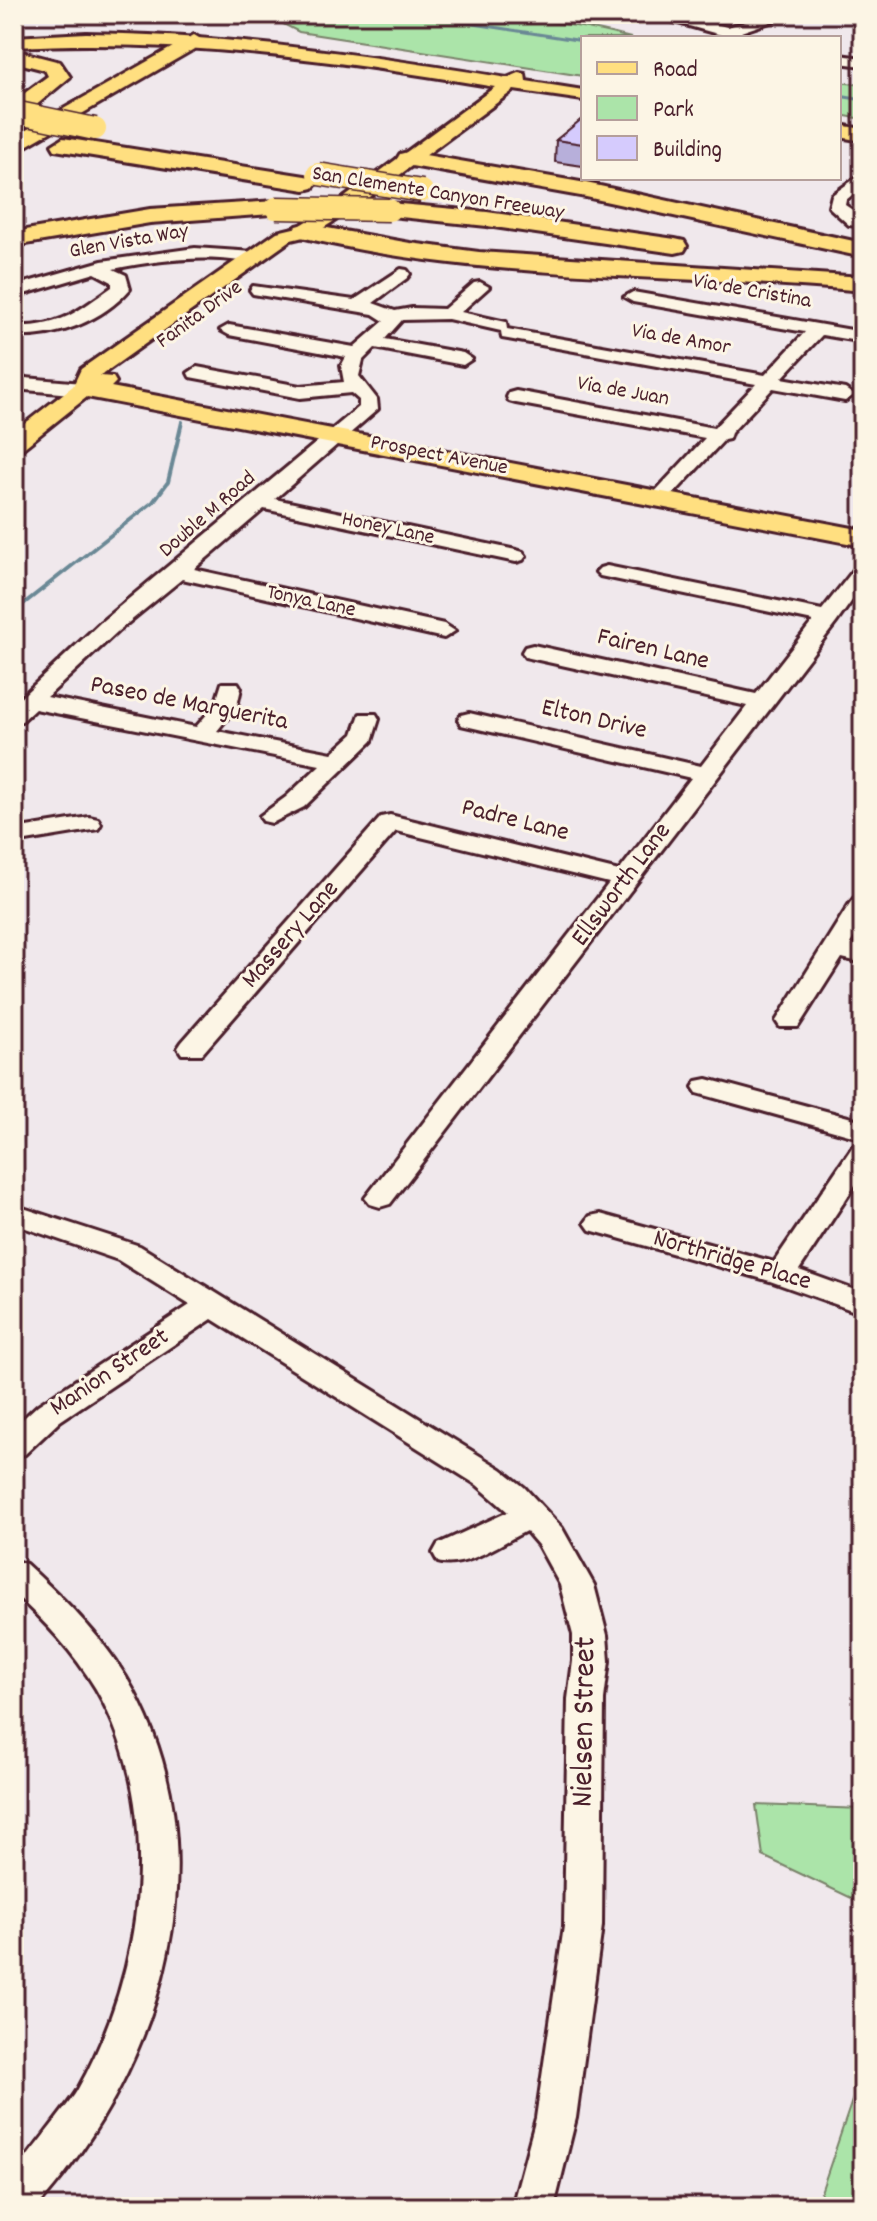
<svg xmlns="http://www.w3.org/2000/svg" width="877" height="2221" viewBox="0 0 877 2221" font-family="Dekko,sans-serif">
<rect width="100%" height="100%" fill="#f0e8ec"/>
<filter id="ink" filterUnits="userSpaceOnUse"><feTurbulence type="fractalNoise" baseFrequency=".0125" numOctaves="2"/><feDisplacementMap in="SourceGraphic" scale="16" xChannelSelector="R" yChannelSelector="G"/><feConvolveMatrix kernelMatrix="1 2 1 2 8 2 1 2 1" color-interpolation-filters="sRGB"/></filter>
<g filter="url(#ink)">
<!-- green -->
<g fill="#abe4a9" stroke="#7a826a" stroke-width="2">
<path d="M264,14C385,14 513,6 631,38H583V76L299,32Z"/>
<path d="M839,82L863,85V119L839,115Z"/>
<path d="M756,1805L863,1809V1911L860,1902L763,1856Z"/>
<path d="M863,2068V2207H816Z"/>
</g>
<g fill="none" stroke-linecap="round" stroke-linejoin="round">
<!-- stream-far2 -->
<g stroke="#6a8895" stroke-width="3">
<path d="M409,14L583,41"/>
<path d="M839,96L863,100"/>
</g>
<!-- stream-far1 -->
<path stroke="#6a8895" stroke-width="4" d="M17,609L153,502L168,482L182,422"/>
<!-- stream -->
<path stroke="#6a8895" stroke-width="5" d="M14,611L19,607"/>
<defs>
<g id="minor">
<path d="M646,14H674L727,27L769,16L776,20L741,32L753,38H732Z"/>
<path d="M839,55L863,58V66L839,63Z"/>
<path d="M863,173V186L846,200L845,205L863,217V227L849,225L829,207L832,195Z"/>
<path d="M195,248L254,252L263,257C252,266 234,259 220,259C184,257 149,262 113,269L126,275L130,289C101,322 57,338 14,336V326C59,328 77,312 112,287V282L95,273L14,297V286L102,261Z"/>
<path d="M401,269L407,270L410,274L407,278L373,303L395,311L412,308L444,309L474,283L480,282L489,287L461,312L506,322L507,329L765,375L805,332L633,302L624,297L633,292L863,332V342L822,335L782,378L845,389L854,395L845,401L773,388L731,433L729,439L724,440L667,501L660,503L650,497L705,438L516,403L509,401L507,397L509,393L516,391L714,428L756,384L508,339L502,338L501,331L448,319L402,320L385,339L463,353L472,359L463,365L375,348L363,360L359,376L377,399L378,409L275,499L516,550L523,552L526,556L523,560L516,562L264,509L194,569L444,624L455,631L444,638L182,579L117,632L47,697L196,727L215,705L222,683H238L241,688L237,706L217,731L332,753L353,734L360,714H376L379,719L372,741L304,807L272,823L263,821L260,816L286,797L320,765L35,709L22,721L14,723V704L101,622L359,407V400L351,393L300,398L190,377L188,373L197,367L300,386L344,382L341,366L346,357L229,335L220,330L229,325L354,347L384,321L373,314L253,294L250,290L253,286L354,300Z"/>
<path d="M14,377L83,383L92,389L83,395L14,389Z"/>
<path d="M863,565V585L836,623L390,1204L380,1207L370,1204L365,1198L609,883L396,831L202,1054H182L178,1048L182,1042L381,817L390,815L619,871L691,778L461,725L458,720L461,715L469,713L701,766L747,706L525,657L522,652L525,647L533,645L756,694L813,621L600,576L596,572L600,568L607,566L822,610L856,567Z"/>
<path d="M89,817L98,819L101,824L98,829L14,843V829Z"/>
<path d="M863,895V923L850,944L863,947V963L842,958L798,1027H780L776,1021L850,903L854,898Z"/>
<path d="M707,1079L863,1121V1139L697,1093L693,1087L697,1081Z"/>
<path d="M863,1143V1173L799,1270L863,1293V1314L770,1281L590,1230L585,1223L590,1216L600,1214L774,1262L853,1146Z"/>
<path d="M14,1205L140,1246L501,1469L524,1487L562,1528L594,1585L607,1635L609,1661L604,1699L602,1926L576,2118L554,2207H512L536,2118L564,1926L568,1699L573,1661V1635L560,1585L538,1545L526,1531C501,1543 465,1570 438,1562L433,1553L438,1544L508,1512L477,1485L212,1319L60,1421L25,1454L14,1457V1427L38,1405L190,1305L118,1260L14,1224Z"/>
<path d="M14,1561L26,1564C64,1599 99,1633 126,1677C229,1850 163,2067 37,2207H14C14,2197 12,2186 14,2177C15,2169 69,2106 78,2089C144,1971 166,1811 96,1689C74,1652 45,1622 14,1593Z"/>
</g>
<g id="major">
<path d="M86,33C228,35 367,55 507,78L519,73L525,74L526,81L583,90V100L514,90L355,208L312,235L291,240L100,376L113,377L116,382L111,387L863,530V546L87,397L22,449L14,451V432L73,386L81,369L277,232L298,227L341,200L495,87C332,60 180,38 14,47V37Z"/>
<path d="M839,125L863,129V141L839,137Z"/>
</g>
<g id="highway">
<path d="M194,35L204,41L201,45L14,153V137Z"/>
<path d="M14,50L60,62L70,77L22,117L14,119V101L48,76L45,70L14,62Z"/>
<path d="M63,138L305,176L313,178L317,183L313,188L305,190L55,150L52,145Z"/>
<path d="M408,152L586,183L863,243V257L586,197L400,164L397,159L400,154Z"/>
<path d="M276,201L284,203L288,208L284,213L150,223L14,246V232L150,209Z"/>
<path d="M389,203L487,212L675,239L684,241L687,246L684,251L675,253L487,226L381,215L377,210L381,205Z"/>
<path d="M305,224L410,243L479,252L863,277V291C674,273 482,282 297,236L293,231L297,226Z"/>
</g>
</defs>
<!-- minor casing -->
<use href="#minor" stroke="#4a1f2b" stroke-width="6"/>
<!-- major casing -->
<use href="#major" stroke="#4a1f2b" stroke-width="6"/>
<!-- highway casing -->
<use href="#highway" stroke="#4a1f2b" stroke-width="6"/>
<!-- minor -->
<use href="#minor" fill="#fcf5e5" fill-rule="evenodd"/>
<!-- major -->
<use href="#major" fill="#ffdf80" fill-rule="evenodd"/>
<!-- highway -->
<use href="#highway" fill="#ffdf80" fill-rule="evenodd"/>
<defs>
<g id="highway-bridge">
<path d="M14,112L95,129"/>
<path d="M318,174L422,191"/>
<path d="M276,208L389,210"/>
</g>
</defs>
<!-- highway-bridge casing -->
<use href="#highway-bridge" stroke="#4a1f2b" stroke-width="25" stroke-linecap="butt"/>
<!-- highway-bridge -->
<use href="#highway-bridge" stroke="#ffdf80" stroke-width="22"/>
</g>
<!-- wall -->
<path fill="#b7afda" stroke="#4a1f2b" stroke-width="2" d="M583,118V166L555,162L556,140Z"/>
<!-- building -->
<path fill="#d5cbfd" stroke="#4a1f2b" stroke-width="2" d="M583,118V144L556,140Z"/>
</g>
<g text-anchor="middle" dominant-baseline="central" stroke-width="6" stroke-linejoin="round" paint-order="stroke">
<!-- far-street labels -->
<g font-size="22" fill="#4a1f2b" stroke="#fcf5e5">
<text transform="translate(438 194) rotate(9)">San Clemente Canyon Freeway</text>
<text transform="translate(129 242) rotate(-10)">Glen Vista Way</text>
<text transform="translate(752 292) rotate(10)">Via de Cristina</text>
<text transform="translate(200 315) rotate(-36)">Fanita Drive</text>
<text transform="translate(681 340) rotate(10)">Via de Amor</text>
<text transform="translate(623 392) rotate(10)">Via de Juan</text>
<text transform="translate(439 456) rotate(11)">Prospect Avenue</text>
<text transform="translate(208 515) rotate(-41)">Double M Road</text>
<text transform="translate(388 529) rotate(12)">Honey Lane</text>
<text transform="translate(311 602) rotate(12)">Tonya Lane</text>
</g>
<!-- street labels -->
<g font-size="26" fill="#4a1f2b" stroke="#fcf5e5">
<text transform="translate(653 650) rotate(13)">Fairen Lane</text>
<text transform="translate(189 704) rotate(11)">Paseo de Marguerita</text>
<text transform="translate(594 720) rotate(13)">Elton Drive</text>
<text transform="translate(515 821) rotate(14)">Padre Lane</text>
<text transform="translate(622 885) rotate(-53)">Ellsworth Lane</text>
<text transform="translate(291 935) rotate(-49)">Massery Lane</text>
<text transform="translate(732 1261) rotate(16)">Northridge Place</text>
<text transform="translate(110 1373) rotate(-34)">Manion Street</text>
</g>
<!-- near-street labels -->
<g font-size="32" fill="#4a1f2b" stroke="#fcf5e5">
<text transform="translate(586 1722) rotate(-89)">Nielsen Street</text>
</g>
</g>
<!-- margin -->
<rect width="877" height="2221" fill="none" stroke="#fcf5e5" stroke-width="48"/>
<rect x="24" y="24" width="829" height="2173" fill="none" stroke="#4a1f2b" stroke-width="3" filter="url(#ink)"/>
<!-- legend -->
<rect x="581" y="36" width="260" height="144" fill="#fcf5e5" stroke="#b59f9b" stroke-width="2"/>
<rect x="597" y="62" width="40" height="12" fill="#ffdf80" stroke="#b59f9b" stroke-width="2"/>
<text x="653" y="76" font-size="24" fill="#4a1f2b">Road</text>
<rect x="597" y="96" width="40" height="24" fill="#abe4a9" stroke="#b59f9b" stroke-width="2"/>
<text x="653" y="116" font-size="24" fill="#4a1f2b">Park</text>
<rect x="597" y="136" width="40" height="24" fill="#d5cbfd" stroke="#b59f9b" stroke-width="2"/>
<text x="653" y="156" font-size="24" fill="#4a1f2b">Building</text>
</svg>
